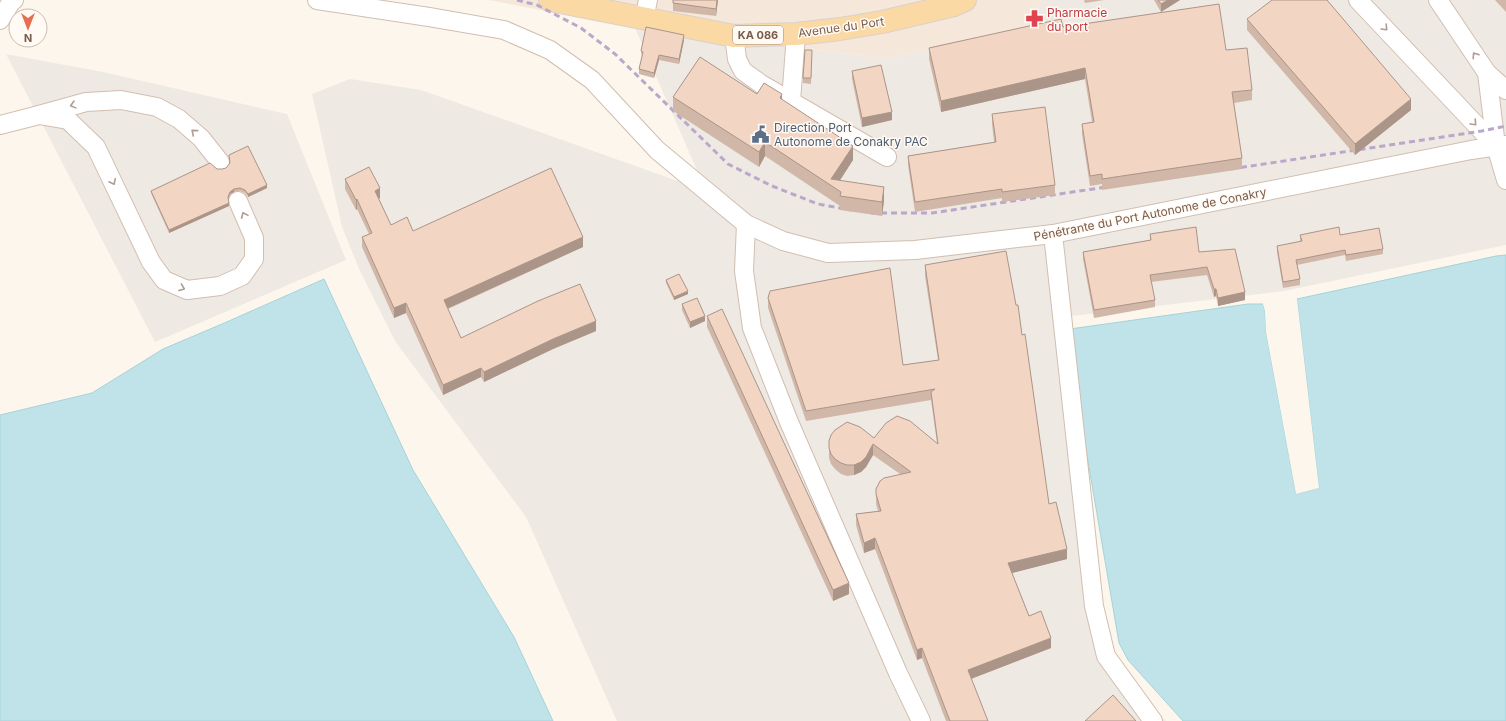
<svg xmlns="http://www.w3.org/2000/svg" width="1506" height="721" viewBox="0 0 1506 721" font-family="Inter,sans-serif">
<rect width="100%" height="100%" fill="#fdf6ec"/>
<!-- residential -->
<path fill="#f5e8da" d="M489,0H1042L1023,26L890,59L635,28Z"/>
<!-- industrial -->
<g fill="#efe9e4">
<path d="M1042,0H1506V245L1284,291L1054,318L1111,661L1166,721H617L526,517L395,341L360,271L342,227L312,94L350,79L421,90L706,191L635,28L890,59L1023,26Z"/>
<path d="M6,54L103,72L287,114L346,260L155,342Z"/>
</g>
<!-- water -->
<g fill="#bfe3e8" stroke="#a5d3da">
<path d="M1506,255V721H1183L1128,660L1119,643L1068,344L1070,329L1248,304H1263L1265,311L1266,332L1296,494L1319,488L1297,299L1496,256Z"/>
<path d="M324,279L413,470L514,637L553,721H0V415L92,393L163,349L222,324Z"/>
</g>
<!-- pier -->
<path fill="#fdf6ec" d="M1295,299H1297L1319,488L1296,494L1266,332L1265,311L1263,304H1265L1267,310L1268,332L1297,492L1316,487Z"/>
<g fill="none" stroke-linecap="round" stroke-linejoin="round">
<defs>
<g id="minor">
<path d="M317,0L429,17L504,30L550,50L592,80L657,150L746,224L783,241L828,253L915,250L1053,234L1471,150L1506,145"/>
<path d="M1358,0L1496,146"/>
<path d="M1438,0L1487,73L1496,146L1506,180"/>
<path d="M644,19L648,0"/>
<path d="M0,20L11,2L14,0"/>
<path d="M734,36L737,59L743,71L761,84L887,157"/>
<path d="M1487,73L1506,90"/>
<path d="M791,101L796,34"/>
<path d="M0,125L39,115"/>
<path d="M220,162L201,138L179,119L157,107L121,100L86,102L39,115L68,120L96,147L151,262L164,280L187,290L220,286L242,276L254,259V238L238,201"/>
<path d="M746,224L744,271L752,328L789,422L898,673L921,721"/>
<path d="M1053,234L1094,606L1106,656L1153,721"/>
</g>
<path id="major" d="M550,0L734,36L796,34L840,29L882,22L954,5L965,0"/>
</defs>
<!-- minor casing -->
<use href="#minor" stroke="#d1beb0" stroke-width="20"/>
<!-- major casing -->
<use href="#major" stroke="#dad1cd" stroke-width="24"/>
<!-- minor -->
<use href="#minor" stroke="#fff" stroke-width="18"/>
<!-- major -->
<use href="#major" stroke="#fbd9a5" stroke-width="22"/>
<!-- rail -->
<g stroke="#b9a8c9" stroke-width="3" stroke-dasharray="6 4" stroke-linecap="butt">
<path d="M517,0L537,5L581,28L615,54L728,164L772,186L818,204L851,210"/>
<path d="M1231,169L1482,131L1506,126"/>
<path d="M871,213H932L1113,186"/>
</g>
</g>
<!-- wall -->
<g fill="#d1b7a8">
<path d="M718,0L716,16L673,11V3Z"/>
<path d="M1084,0H1104L1085,3Z"/>
<path d="M1154,0H1180L1161,12Z"/>
<path d="M1495,0H1506V12Z"/>
<path d="M1247,19L1411,110L1355,155L1247,30Z"/>
<path d="M1063,27L1226,50L1252,90V100L1234,103L1242,158V169L1102,190V184L1090,186L1082,134V124L1092,122L1085,79L941,112L929,59V48Z"/>
<path d="M684,40L679,64L659,60L654,78L639,74V69L642,57L641,51Z"/>
<path d="M812,50L811,84L803,83V78Z"/>
<path d="M852,71L892,120L862,127L852,79Z"/>
<path d="M757,94L782,100L853,160L840,180L884,201L882,216L840,210V206L765,156L759,167L673,111V97Z"/>
<path d="M992,114L1055,185V195L1002,202V198L915,212L908,165V156L994,142L992,124Z"/>
<path d="M217,169L267,188L248,197L245,193L240,191L234,192L230,194L228,199L229,206L169,233L151,193V191Z"/>
<path d="M345,179L380,198L379,199L391,225L413,231L583,247L448,309L461,338L596,331L553,349L484,382L481,377L443,395L406,313L394,318L362,247V237L369,234L357,209L356,210L345,189Z"/>
<path d="M1150,234L1199,252L1245,300L1218,306L1216,296L1214,297L1207,275L1151,282L1155,300V307L1094,318L1083,259V252L1150,240Z"/>
<path d="M1300,235H1340L1383,249V254L1346,261L1345,255L1297,265L1300,279V285L1283,288L1277,252V246L1300,242Z"/>
<path d="M925,265L1016,305L1022,335L1049,504L1067,559L1012,573L1029,616L1051,648L971,679L988,721H946L922,658L917,660L875,549L864,553L856,525V514L878,511L876,504V489L900,474L873,455L866,467L861,472L854,475L847,476L841,474L835,469L831,464L829,458V441L874,438L937,443L931,400L806,421L768,308V298L903,365L938,360L925,276Z"/>
<path d="M666,280L688,294L674,300L666,283Z"/>
<path d="M682,304L705,321L690,328L682,310Z"/>
<path d="M707,316L849,594L833,601L707,327Z"/>
</g>
<!-- shaded-wall -->
<g fill="#aa9588">
<path d="M717,0H718L716,16V9Z"/>
<path d="M1168,0H1180L1161,12V4Z"/>
<path d="M684,35V40L679,64V59Z"/>
<path d="M659,55V60L654,78V73Z"/>
<path d="M1085,68V79L941,112V101Z"/>
<path d="M782,94V108L780,98Z"/>
<path d="M1411,99V110L1355,155V144Z"/>
<path d="M892,112V120L862,127V118Z"/>
<path d="M765,142V156L759,167V152Z"/>
<path d="M853,146V160L835,188L831,179Z"/>
<path d="M267,185V188L248,197V194Z"/>
<path d="M884,187V201L882,216V202Z"/>
<path d="M380,188V198L375,200V191Z"/>
<path d="M234,189V192L230,194L228,199V197L230,192Z"/>
<path d="M357,199V209L356,210V200Z"/>
<path d="M229,203V206L169,233V230Z"/>
<path d="M583,237V247L444,310V300Z"/>
<path d="M1214,289H1216V296L1214,297Z"/>
<path d="M688,291V294L674,300V297Z"/>
<path d="M1245,292V300L1218,306V298Z"/>
<path d="M406,303V313L394,318V308Z"/>
<path d="M705,316V321L690,328V322Z"/>
<path d="M596,321V331L553,349L484,382V372L553,339Z"/>
<path d="M481,368V377L443,395V385Z"/>
<path d="M873,444V455L866,467L861,472L854,475V465Z"/>
<path d="M875,538V549L864,553V543Z"/>
<path d="M1067,549V559L1008,574V563Z"/>
<path d="M849,583V594L833,601V590Z"/>
<path d="M1051,638V648L968,680V670Z"/>
<path d="M922,648V658L917,660V650Z"/>
</g>
<!-- building -->
<g fill="#f3d5c3" stroke="#aa9588">
<path d="M673,0H717L716,9L673,3Z"/>
<path d="M1158,0H1168L1161,4Z"/>
<path d="M1272,0H1327L1411,99L1355,144L1247,19Z"/>
<path d="M1219,4L1226,50L1247,48L1252,90L1232,92L1242,158L1102,179V174L1090,176L1082,124L1094,122L1085,68L941,101L929,48L1061,19L1063,27Z"/>
<path d="M646,27L684,35L679,59L659,55L654,73L639,69L643,52L641,51Z"/>
<path d="M805,50H812L811,78H803Z"/>
<path d="M700,57L757,94L764,83L782,94L780,98L853,146L831,179L884,187L882,202L840,196L841,192L765,142L759,152L673,97Z"/>
<path d="M881,65L892,112L862,118L852,71Z"/>
<path d="M1045,107L1055,185L1002,192V189L915,202L908,156L996,142L992,114Z"/>
<path d="M248,146L267,185L248,194L245,190L240,188L234,189L230,192L228,197L229,203L169,230L151,191L210,163L217,169H222L226,168L230,163L229,155Z"/>
<path d="M369,167L380,188L375,191L391,225L407,217L413,231L551,168L583,237L444,300L461,338L538,301L580,284L596,321L553,339L484,372L481,368L443,385L406,303L394,308L362,237L372,233L357,199L356,200L345,179Z"/>
<path d="M1196,227L1199,252L1235,249L1245,292L1218,298L1216,289H1214L1207,267L1150,275L1155,300L1094,310L1083,252L1151,240L1150,234Z"/>
<path d="M1339,227L1340,235L1379,228L1383,249L1346,255L1345,250L1296,260L1300,279L1283,282L1277,246L1302,241L1300,235Z"/>
<path d="M1006,251L1016,305H1018L1022,335L1025,334L1049,504L1056,502L1067,549L1008,563L1029,616L1041,611L1051,638L968,670L988,721H950L922,648L917,650L875,538L864,543L856,514L881,511L876,494V489L880,481L884,478L911,472L873,444L866,457L861,462L854,465H847L841,463L835,459L831,454L829,448V441L831,435L835,430L847,422L860,427L874,438L886,423L897,416L910,421L938,444L931,392L935,389L806,411L768,298L770,291L890,268L903,365L939,360L925,265Z"/>
<path d="M679,274L688,291L674,297L666,280Z"/>
<path d="M697,298L705,316L690,322L682,304Z"/>
<path d="M722,309L849,583L833,590L707,316Z"/>
<path d="M1113,695L1136,721H1085Z"/>
</g>
<!-- one-way arrows -->
<defs><path id="oneway-chevron" d="M-2-3.5L2.5 0L-2 3.5" fill="none" stroke-width="1.6" stroke-linecap="round" stroke-linejoin="round"/></defs>
<g stroke="#af9d94">
<use href="#oneway-chevron" transform="translate(1385 28) rotate(47)"/>
<use href="#oneway-chevron" transform="translate(1475 55) rotate(-124)"/>
<use href="#oneway-chevron" transform="translate(73 105) rotate(165)"/>
<use href="#oneway-chevron" transform="translate(1474 123) rotate(47)"/>
<use href="#oneway-chevron" transform="translate(194 132) rotate(-140)"/>
<use href="#oneway-chevron" transform="translate(113 182) rotate(64)"/>
<use href="#oneway-chevron" transform="translate(244 215) rotate(-114)"/>
<use href="#oneway-chevron" transform="translate(182 288) rotate(21)"/>
</g>
<!-- icons -->
<defs>
<symbol id="pharmacy-bare" viewBox="-9 -9 18 18"><path d="M-2-6h4v4h4v4h-4v4h-4v-4h-4v-4h4Z" fill="#e0444e" stroke="#fffaf3" stroke-width="2.5" paint-order="stroke"/></symbol>
<symbol id="civic-bare" viewBox="-9 -9 18 18"><path d="M-.6-6.5H3V-4.5H.6V-3L4-1V1h2V6H-6V1h2V-1L-.6-3ZM-1.2 2.5V6h2.4V2.5Z" fill="#5c6f8a" stroke="#fffaf3" stroke-width="2.5" paint-order="stroke"/></symbol>
</defs>
<g fill-rule="evenodd">
<use href="#pharmacy-bare" x="1022" y="6" width="25" height="25"/>
<use href="#civic-bare" x="748" y="122" width="25" height="25"/>
</g>
<g text-anchor="middle" dominant-baseline="central" stroke-width="3" stroke-linejoin="round" paint-order="stroke">
<!-- shield labels -->
<rect fill="#fffaf3" stroke="#a28b7f" stroke-width="1" x="733" y="26" width="50" height="18" rx="3"/>
<g font-size="11" font-weight="bold" fill="#7a5c4d">
<text x="758" y="35">KA 086</text>
</g>
<!-- health labels -->
<g font-size="12" fill="#be3a42" stroke="#fffaf3" text-anchor="start">
<text x="1047" y="12">Pharmacie<tspan x="1047" dy="14">du port</tspan></text>
</g>
<!-- street labels -->
<g font-size="12" fill="#7a5c4d" stroke="#fffaf3">
<text transform="translate(841 27) rotate(-8)">Avenue du Port</text>
<text transform="translate(1150 214) rotate(-11)">Pénétrante du Port Autonome de Conakry</text>
</g>
<!-- service labels -->
<g font-size="12" fill="#4e5e75" stroke="#fffaf3" text-anchor="start">
<text x="774" y="127">Direction Port<tspan x="774" dy="14">Autonome de Conakry PAC</tspan></text>
</g>
</g>
<!-- north arrow -->
<g transform="translate(28 28) rotate(180)"><circle r="19" fill="#fffaf3" stroke="#cabbb1"/>
<path d="M0-3L7 15L0 10L-7 15Z" fill="#e76f51"/>
<text y="-6" font-size="11" font-weight="bold" text-anchor="middle" fill="#7a5c4d">N</text>
</g>
</svg>
